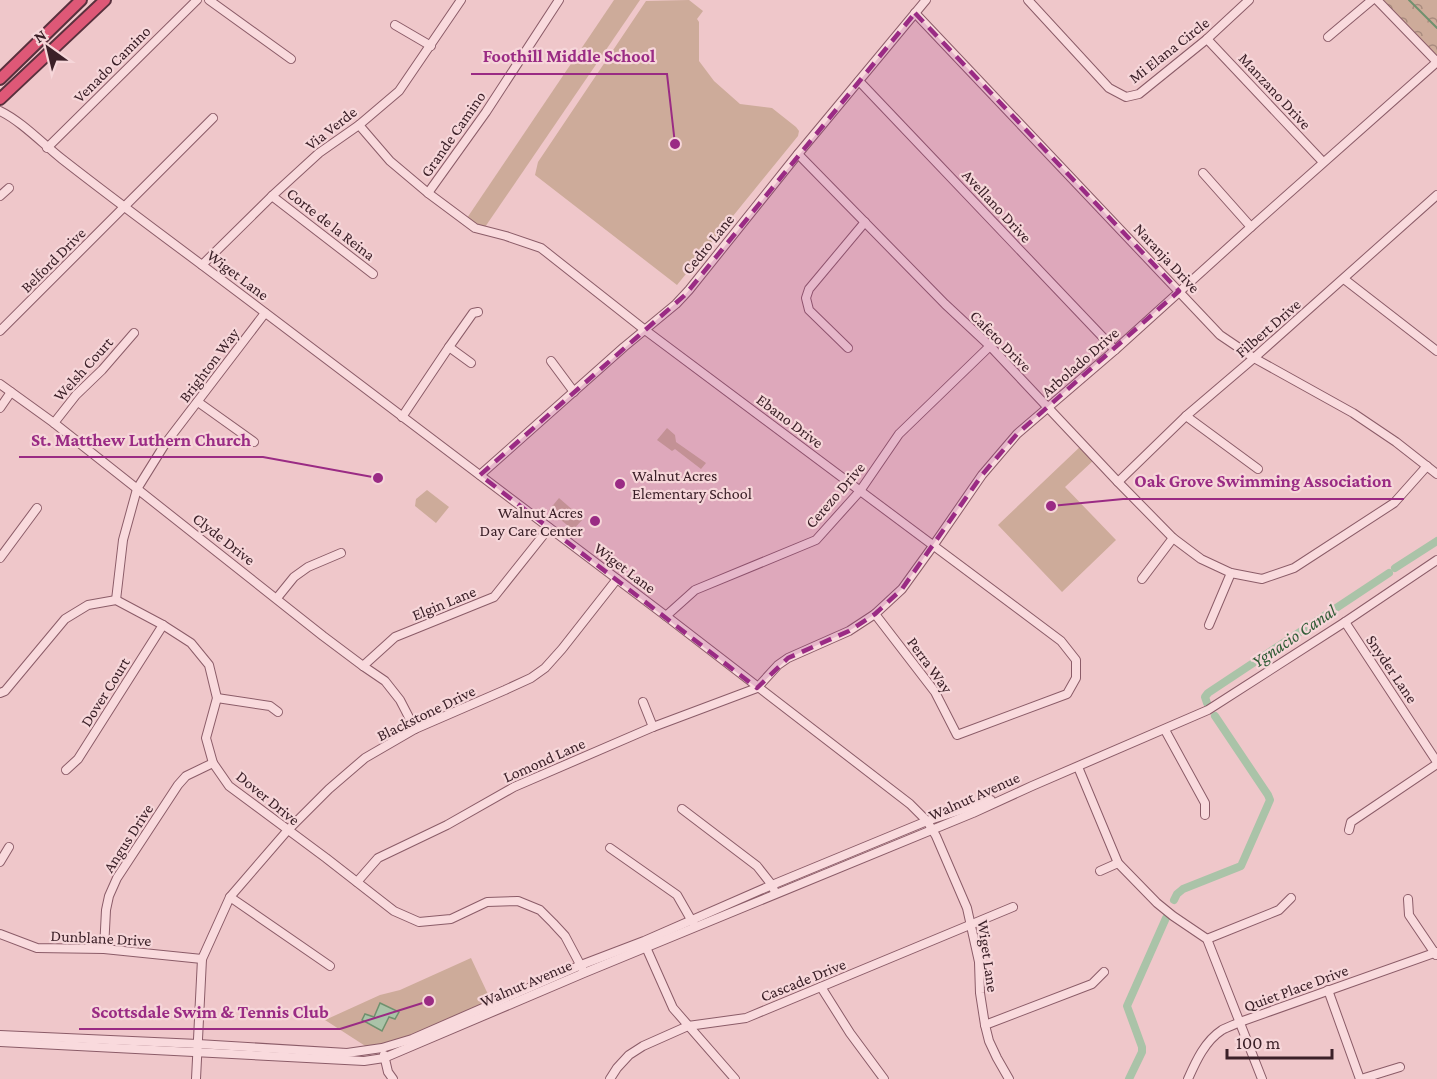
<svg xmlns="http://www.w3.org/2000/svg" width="1437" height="1079" viewBox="0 0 1437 1079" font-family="'Crimson Pro',serif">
<defs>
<pattern id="forest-crowns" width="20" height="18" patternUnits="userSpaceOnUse" patternTransform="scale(1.5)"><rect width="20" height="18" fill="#cdab9a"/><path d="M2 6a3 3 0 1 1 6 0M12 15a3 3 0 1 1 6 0" fill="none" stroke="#a88b7e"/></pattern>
</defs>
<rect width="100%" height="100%" fill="#efc7ca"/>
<!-- green -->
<g fill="#cdab9a">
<path d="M614,0H640L483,230L465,221Z"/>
<path d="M689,0L703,11L697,19L699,22V61L714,81L740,104L772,108L796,127L799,131L798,136L677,285L535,175L538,162L646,1Z"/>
<path d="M667,428L675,435L676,442L706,463L701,469L675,449L672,451L657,440Z"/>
<path d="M1083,444L1096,458L1065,487L1116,540L1062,592L998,525Z"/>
<path d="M427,490L449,507L436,523L415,506L416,499Z"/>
<path d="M559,498L583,519L573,530L549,510Z"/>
<path d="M471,958L493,1005L448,1024L370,1049L325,1020L380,995L400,990Z"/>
</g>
<!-- forest -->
<path fill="url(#forest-crowns)" d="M1377,0H1437V62Z"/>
<!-- water -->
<path fill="#aac3a8" stroke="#6f916e" stroke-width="1.5" d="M380,1003L399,1012L395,1019L389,1017L382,1031L362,1020L365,1014L374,1017Z"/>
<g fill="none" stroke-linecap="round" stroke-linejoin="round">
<!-- stream -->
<path stroke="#6f916e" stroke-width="2" d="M1409,0L1437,28"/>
<!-- canal -->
<g stroke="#aac3a8" stroke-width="8">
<path d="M1395,568L1437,541"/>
<path d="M1207,703L1205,697L1208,693L1389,573"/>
<path d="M1174,900L1177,894L1183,889L1241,866L1270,800L1268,795L1215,716"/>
<path d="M1129,1079L1142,1052V1047L1127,1006L1166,918"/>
</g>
<defs>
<g id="minor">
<path d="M209,0L291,59"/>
<path d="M1028,0L1109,88L1126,97L1139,94L1207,39L1249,0"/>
<path d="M1377,0L1437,62"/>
<path d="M915,13L1220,335L1254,358L1353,413L1396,442L1437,474"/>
<path d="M395,25L431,46"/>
<path d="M1328,37L1372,0"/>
<path d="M1207,39L1323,162"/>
<path d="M859,81L1115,350"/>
<path d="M0,111C21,121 43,144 62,159C108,195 155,230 202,265L666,616L910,804L927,821L936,836L967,908L979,962L980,993L985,1025L989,1041L997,1058L1009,1079"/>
<path d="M359,125L390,161L428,193L475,228L506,236L541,248L645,330L1061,641L1076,660V678L1067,694L957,735L935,692L875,614"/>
<path d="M47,148L197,0"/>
<path d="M798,154L945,304L990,346L1118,482L1173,538L1201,559L1231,573L1262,579L1294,568L1394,503L1427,466"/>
<path d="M1203,173L1251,227"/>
<path d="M428,193L486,112L559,0"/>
<path d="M0,196L9,188"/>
<path d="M272,196L373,274"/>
<path d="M202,265L272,196L319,153L359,125L399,91L461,0"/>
<path d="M1344,279L1437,351"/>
<path d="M0,331L213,118"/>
<path d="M449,347L471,363"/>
<path d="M848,348L809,310L806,298L809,289L865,222"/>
<path d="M551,361L574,392"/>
<path d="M0,384L54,423L323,636L363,666L385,681L400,700L415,729"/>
<path d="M198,402L254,442"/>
<path d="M0,408L11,392"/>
<path d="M1186,416L1258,469"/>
<path d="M402,417L449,347L473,313L478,312"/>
<path d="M54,423L76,395L102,370L134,333"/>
<path d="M480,475L624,347L676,304L689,290L798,154L926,0"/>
<path d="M1118,482L1186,416L1254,358L1437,195"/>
<path d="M0,558L37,508"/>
<path d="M1142,579L1173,538"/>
<path d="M277,598L294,577L308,567L341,553"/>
<path d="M116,600L123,540L137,489L165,444L265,313"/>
<path d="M666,616L695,590L816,540L860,491L899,434L990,346"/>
<path d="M1345,622L1437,762"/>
<path d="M1209,625L1231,573"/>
<path d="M363,666L395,637L494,597L549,528"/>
<path d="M0,693L5,691L65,619L88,605L116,600L163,625L191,643L209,665L217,698L206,738L213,763L229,786L326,858L394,911L419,922L451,919L487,902L518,901L540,910L553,923L565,936L582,968"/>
<path d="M217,698L270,706L278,712"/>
<path d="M643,702L653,727"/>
<path d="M1165,730L1205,803V815"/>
<path d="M1078,767L1118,863L1157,903L1173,916L1207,939L1262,1079"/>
<path d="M66,770L78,759L163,625"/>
<path d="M682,809L757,866L772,885L774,890"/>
<path d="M1349,830L1351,822L1437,764"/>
<path d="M610,848L677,895L693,923"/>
<path d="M0,862L9,847"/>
<path d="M1100,871L1118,863"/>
<path d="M357,882L378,858L447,825L514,787L653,727L757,688L778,665L788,658L849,631L875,614L902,589L933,546L982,475L1017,434L1115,350L1251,227L1437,62"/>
<path d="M230,897L330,966"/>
<path d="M1408,899L1409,915L1436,955"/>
<path d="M0,934L37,948L104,949L202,959"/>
<path d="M1207,939L1279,910L1291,898"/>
<path d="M645,945L673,1008L735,1079"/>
<path d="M104,949L106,910L109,896L117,878L178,785L186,776L213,763"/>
<path d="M821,987L850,1033L884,1079"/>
<path d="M1328,990L1360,1079"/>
<path d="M985,1025L1092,984L1104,972"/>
<path d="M0,1035L198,1044L347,1053L382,1048L412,1039L581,965L644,941L772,885L927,821L991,800"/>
<path d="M0,1042L364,1061L384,1058L584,973L973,813L1032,786L1208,710L1345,622L1437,560"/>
<path d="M384,1055L388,1072L393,1079"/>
<path d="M196,1079L202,959L230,897L287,831L329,789L365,758L415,729L505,690L531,678L545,668L562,649L617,579"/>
<path d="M610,1079L617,1068L629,1055L643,1046L688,1026L746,1018L1013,907"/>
<path d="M1188,1079C1196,1061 1205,1041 1222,1030C1227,1027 1234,1025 1240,1022L1437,952"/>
<path d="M1361,1079L1400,1067"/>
</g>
<g id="highway">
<path d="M0,79L81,0"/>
<path d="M0,99L105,0"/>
</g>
</defs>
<!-- minor casing -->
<use href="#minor" stroke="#8b5c68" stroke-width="10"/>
<!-- highway casing -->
<use href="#highway" stroke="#59303d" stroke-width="14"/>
<!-- minor -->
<use href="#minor" stroke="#f9dadd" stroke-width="8"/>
<!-- highway -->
<use href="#highway" stroke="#de5877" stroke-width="10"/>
</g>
<!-- marked area -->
<path fill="#9a2b84" fill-opacity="0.2" stroke="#9a2b84" stroke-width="4.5" stroke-dasharray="12 8" stroke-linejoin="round" d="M915,13L1179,291L1017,434L982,475L902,589L875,614L849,631L788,658L757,688L480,475L685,295Z"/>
<!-- markers -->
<g fill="#9a2b84" stroke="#f6d6d9" stroke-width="2">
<circle cx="620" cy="484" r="6"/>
<circle cx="595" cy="521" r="6"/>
</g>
<g text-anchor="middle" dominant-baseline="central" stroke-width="4.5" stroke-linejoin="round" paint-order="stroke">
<!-- street labels -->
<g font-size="16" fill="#3b2028" stroke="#f6d6d9">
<text transform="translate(1169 50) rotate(-38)">Mi Elana Circle</text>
<text transform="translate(112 64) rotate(-45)">Venado Camino</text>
<text transform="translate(1275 91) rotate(47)">Manzano Drive</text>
<text transform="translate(331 128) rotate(-38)">Via Verde</text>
<text transform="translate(453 134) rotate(-55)">Grande Camino</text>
<text transform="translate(997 206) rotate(47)">Avellano Drive</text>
<text transform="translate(331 224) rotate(38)">Corte de la Reina</text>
<text transform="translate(708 244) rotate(-51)">Cedro Lane</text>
<text transform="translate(1167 258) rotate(47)">Naranja Drive</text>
<text transform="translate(53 260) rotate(-45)">Belford Drive</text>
<text transform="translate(238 275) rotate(37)">Wiget Lane</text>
<text transform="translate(1268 328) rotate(-41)">Filbert Drive</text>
<text transform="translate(1001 341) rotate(45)">Cafeto Drive</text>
<text transform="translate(1080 362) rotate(-41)">Arbolado Drive</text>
<text transform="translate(209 365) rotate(-53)">Brighton Way</text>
<text transform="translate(83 369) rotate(-48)">Welsh Court</text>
<text transform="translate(790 421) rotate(37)">Ebano Drive</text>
<text transform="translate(835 495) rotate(-49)">Cerezo Drive</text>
<text transform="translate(224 539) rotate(38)">Clyde Drive</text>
<text transform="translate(625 568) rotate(37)">Wiget Lane</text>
<text transform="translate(444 603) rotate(-22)">Elgin Lane</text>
<text transform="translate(930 665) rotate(54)">Perra Way</text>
<text transform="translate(1392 669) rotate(56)">Snyder Lane</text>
<text transform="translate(105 692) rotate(-58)">Dover Court</text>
<text transform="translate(426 713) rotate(-26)">Blackstone Drive</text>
<text transform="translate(544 760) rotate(-24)">Lomond Lane</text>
<text transform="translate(974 796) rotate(-24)">Walnut Avenue</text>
<text transform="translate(268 798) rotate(39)">Dover Drive</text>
<text transform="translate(128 838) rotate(-57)">Angus Drive</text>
<text transform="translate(101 938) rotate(3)">Dunblane Drive</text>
<text transform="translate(988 956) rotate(82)">Wiget Lane</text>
<text transform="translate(803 980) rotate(-22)">Cascade Drive</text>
<text transform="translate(526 983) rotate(-23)">Walnut Avenue</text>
<text transform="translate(1296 988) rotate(-20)">Quiet Place Drive</text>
</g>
<!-- poi labels -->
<g font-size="16" fill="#3b2028" stroke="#f6d6d9" text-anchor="start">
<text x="632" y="475">Walnut Acres<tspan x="632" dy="18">Elementary School</tspan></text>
<text x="583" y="512" text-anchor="end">Walnut Acres<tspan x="583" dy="18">Day Care Center</tspan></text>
</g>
<!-- water labels -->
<g font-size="18" font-style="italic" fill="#2f5b35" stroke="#f6d6d9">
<text transform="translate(1294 636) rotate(-34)">Ygnacio Canal</text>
</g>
</g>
<!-- callouts -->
<path fill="none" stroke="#9a2b84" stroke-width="2" d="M675 144L667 74H471M378 478L263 457H19M1051 506L1123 499H1404M429 1001L340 1029H79"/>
<g fill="#9a2b84" stroke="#f6d6d9" stroke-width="2">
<circle cx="675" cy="144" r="6"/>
<circle cx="378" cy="478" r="6"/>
<circle cx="1051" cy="506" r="6"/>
<circle cx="429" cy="1001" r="6"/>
</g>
<g font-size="18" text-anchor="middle" font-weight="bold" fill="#9a2b84" stroke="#f6d6d9" stroke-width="4.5" stroke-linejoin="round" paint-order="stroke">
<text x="569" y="62">Foothill Middle School</text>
<text x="141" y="446">St. Matthew Luthern Church</text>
<text x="1263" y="487">Oak Grove Swimming Association</text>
<text x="210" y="1018">Scottsdale Swim &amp; Tennis Club</text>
</g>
<!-- north arrow -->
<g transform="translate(48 48) rotate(326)" stroke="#f6d6d9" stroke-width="4.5" paint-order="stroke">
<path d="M0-4.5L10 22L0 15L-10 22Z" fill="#3b2028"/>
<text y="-9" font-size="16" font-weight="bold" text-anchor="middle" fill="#3b2028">N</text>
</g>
<!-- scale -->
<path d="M1227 1049v9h105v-9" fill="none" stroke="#3b2028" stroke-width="3"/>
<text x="1236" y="1049" font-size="18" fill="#3b2028" stroke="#f6d6d9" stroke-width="4.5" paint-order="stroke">100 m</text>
</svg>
